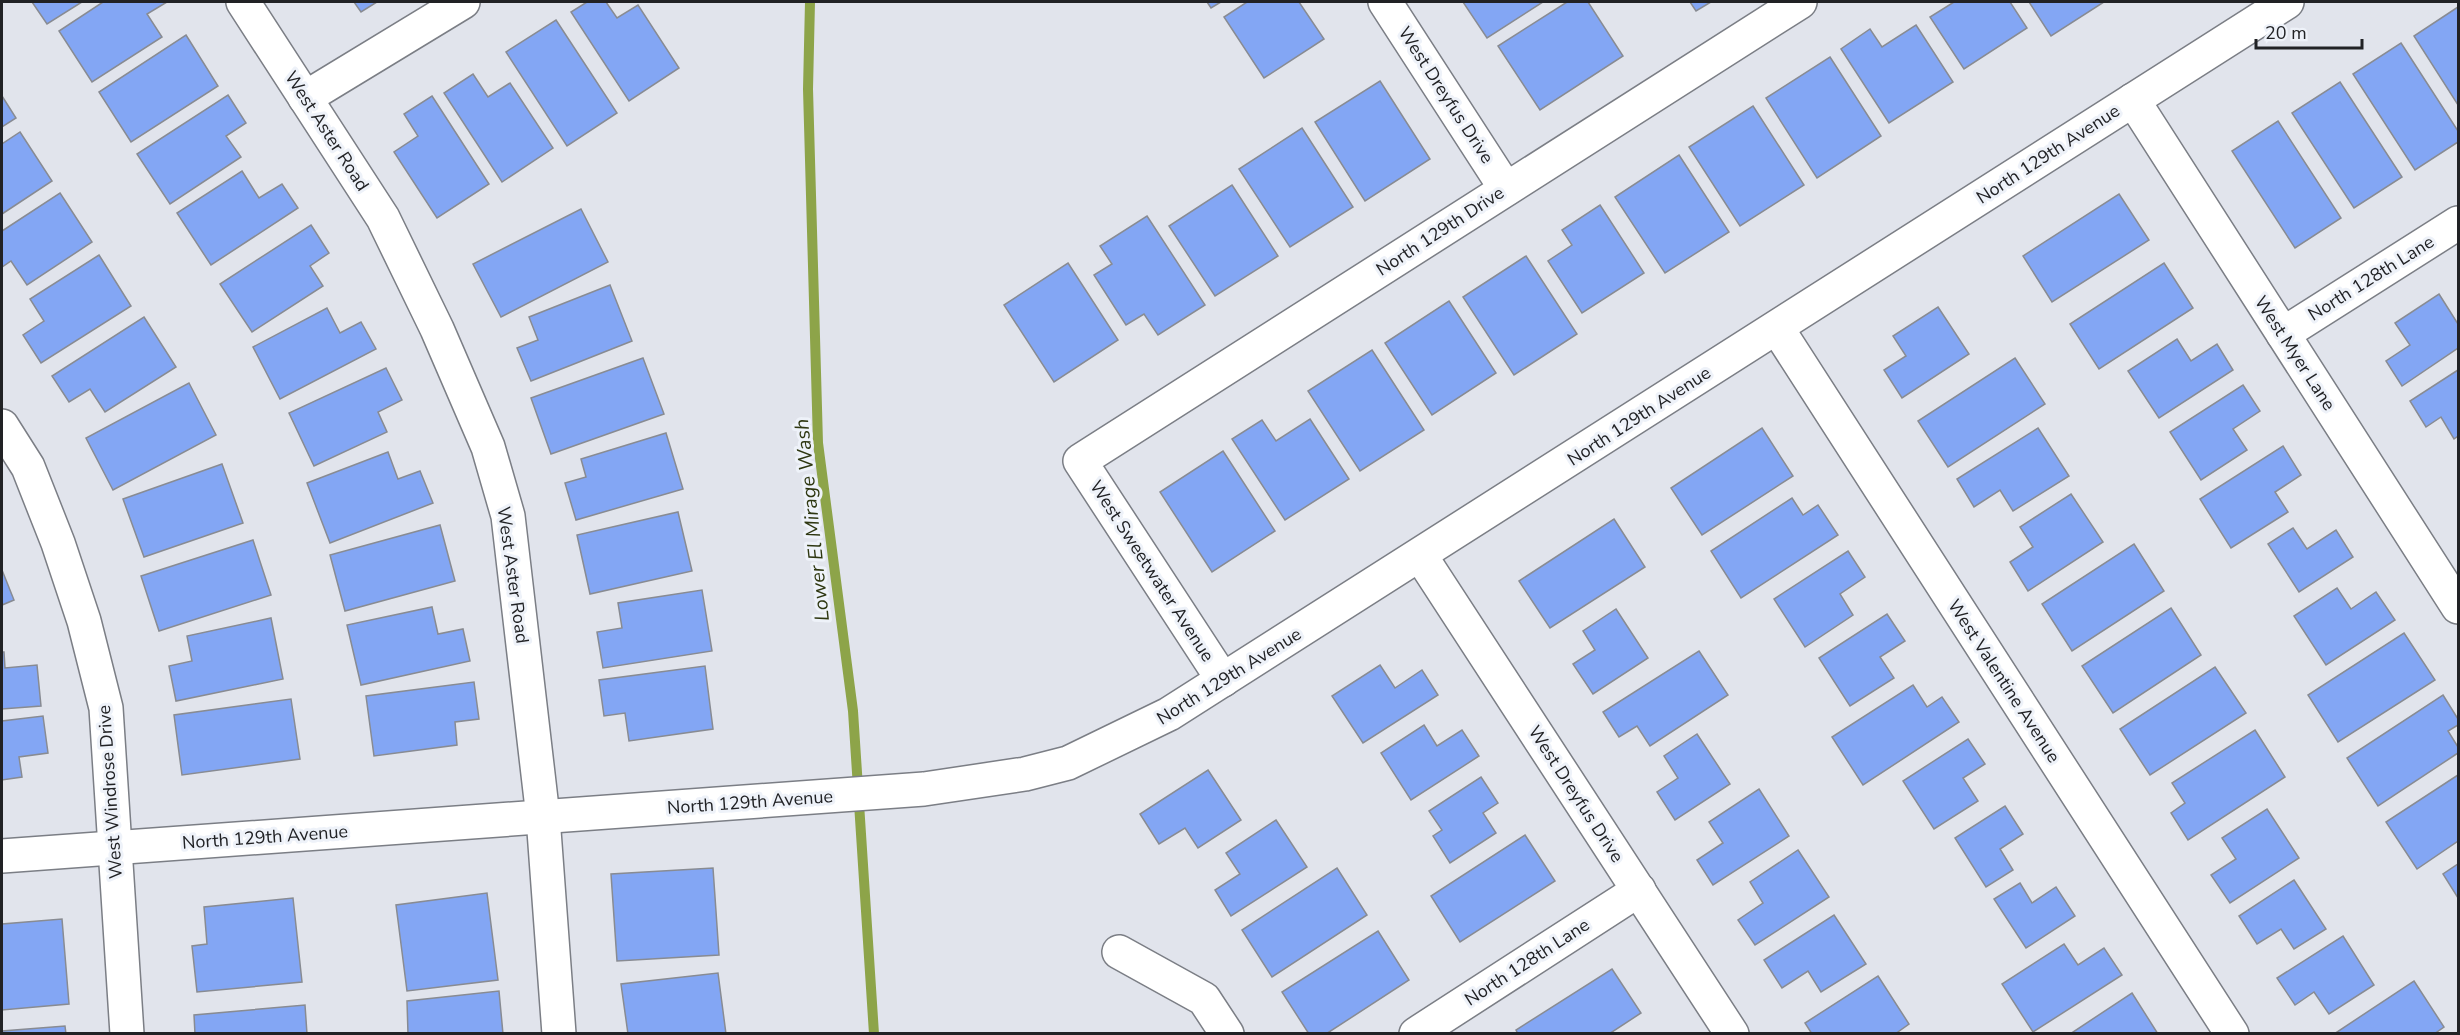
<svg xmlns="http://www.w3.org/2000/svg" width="2460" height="1035" viewBox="0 0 2460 1035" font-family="'Nunito Sans',sans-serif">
<rect width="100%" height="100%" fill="#e1e4ec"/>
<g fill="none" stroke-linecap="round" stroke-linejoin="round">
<!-- stream -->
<path stroke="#8da449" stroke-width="10" d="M810,2L808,89L818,443L853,711L874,1034"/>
</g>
<!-- building -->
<g fill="#83a6f4" stroke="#888b92" stroke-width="1.5">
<path d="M32,2H82L47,24Z"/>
<path d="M103,2H167L147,14L162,37L92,82L59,31Z"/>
<path d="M354,2H377L361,12Z"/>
<path d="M587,2H606L617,18L638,5L679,68L629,101L571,12Z"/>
<path d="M1207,2H1221L1211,8Z"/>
<path d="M1247,2H1299L1324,39L1264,78L1224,17Z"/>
<path d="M1463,2H1543L1487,38Z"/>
<path d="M1567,2H1588L1623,56L1540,110L1498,46Z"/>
<path d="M1690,2H1711L1696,11Z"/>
<path d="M1954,2H2010L2027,28L1964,69L1930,17Z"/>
<path d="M2029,2H2104L2051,36Z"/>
<path d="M2458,7V105L2414,36Z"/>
<path d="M556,20L617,113L567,146L506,52Z"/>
<path d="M1916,25L1953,82L1889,123L1841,49L1870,29L1882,47Z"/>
<path d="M186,35L218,86L131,142L99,92Z"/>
<path d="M2401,43L2458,131V142L2415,170L2353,74Z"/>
<path d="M1830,57L1881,136L1817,178L1766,98Z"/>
<path d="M473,74L488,97L510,83L553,148L502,182L444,93Z"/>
<path d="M1380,81L1430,159L1365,201L1315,122Z"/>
<path d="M2340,82L2402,177L2354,208L2292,113Z"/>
<path d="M228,95L246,123L226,136L241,157L170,204L137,154Z"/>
<path d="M2,96L16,118L2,127Z"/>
<path d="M432,96L489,184L437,218L394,152L418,136L404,114Z"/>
<path d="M1753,106L1804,185L1740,226L1689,147Z"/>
<path d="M2278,121L2341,218L2295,248L2232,151Z"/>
<path d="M1302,128L1353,207L1290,247L1239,169Z"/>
<path d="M20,132L52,181L2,214V144Z"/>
<path d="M1679,155L1729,232L1665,273L1615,197Z"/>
<path d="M242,171L259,198L282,184L298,208L211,265L177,213Z"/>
<path d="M1232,185L1278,256L1215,296L1169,226Z"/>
<path d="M60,193L92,242L27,285L11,261L2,267V231Z"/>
<path d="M2119,194L2149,240L2052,302L2023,256Z"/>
<path d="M1600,205L1644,273L1582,313L1548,261L1572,245L1562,230Z"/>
<path d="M581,209L608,262L501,317L473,264Z"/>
<path d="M1147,216L1205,305L1158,335L1144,314L1126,325L1094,275L1112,264L1100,246Z"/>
<path d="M311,225L329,253L310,266L323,286L252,332L220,284Z"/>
<path d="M99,255L131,306L41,363L23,335L44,321L30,299Z"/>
<path d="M1526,256L1577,334L1514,375L1463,297Z"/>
<path d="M1068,263L1118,340L1054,382L1004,305Z"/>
<path d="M2164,263L2193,308L2099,369L2070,324Z"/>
<path d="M610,285L632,341L531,381L517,348L538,340L529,317Z"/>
<path d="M2439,294L2458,324V348L2402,386L2386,361L2410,345L2395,323Z"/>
<path d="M1449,301L1496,373L1432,415L1385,343Z"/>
<path d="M1938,307L1969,354L1902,398L1884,370L1906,356L1893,336Z"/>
<path d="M327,308L340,333L361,322L376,349L280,399L253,347Z"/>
<path d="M144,317L176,367L105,412L90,389L69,402L52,376Z"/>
<path d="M2177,339L2191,361L2217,344L2233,370L2159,418L2128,371Z"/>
<path d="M1372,350L1424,430L1360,471L1308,391Z"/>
<path d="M643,358L664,414L551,454L531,398Z"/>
<path d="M2015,358L2045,404L1948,467L1918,421Z"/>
<path d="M386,368L402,400L378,412L387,432L314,466L289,413Z"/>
<path d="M2458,370V436L2454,439L2441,417L2426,427L2410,401Z"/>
<path d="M189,383L216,435L113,490L86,438Z"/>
<path d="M2243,385L2260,411L2233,429L2247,450L2201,480L2170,432Z"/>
<path d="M1310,419L1349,479L1285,520L1232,439L1262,420L1276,441Z"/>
<path d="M1762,428L1793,476L1702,535L1671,488Z"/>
<path d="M2038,428L2069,476L2013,511L2000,490L1974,507L1957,479Z"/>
<path d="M666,433L683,489L576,520L565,483L586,477L581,459Z"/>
<path d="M2283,446L2301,475L2275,492L2288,512L2231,548L2200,499Z"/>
<path d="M1223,451L1275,531L1212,572L1160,492Z"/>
<path d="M388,452L398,479L420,471L433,503L330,543L307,483Z"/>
<path d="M222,464L243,523L144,557L123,499Z"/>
<path d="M2071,494L2103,542L2028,591L2010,562L2033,547L2020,527Z"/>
<path d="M1792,498L1803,515L1818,505L1838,535L1741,598L1711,551Z"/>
<path d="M678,512L692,571L590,594L577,535Z"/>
<path d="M1614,519L1645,567L1550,628L1519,581Z"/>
<path d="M440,525L455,581L345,611L330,555Z"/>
<path d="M2293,528L2307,549L2336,530L2353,557L2299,592L2268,544Z"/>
<path d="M253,540L271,595L159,631L141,576Z"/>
<path d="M2134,544L2164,591L2072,651L2042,604Z"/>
<path d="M1848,551L1865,577L1840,594L1853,615L1805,647L1774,599Z"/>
<path d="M2,570L14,600L2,605Z"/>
<path d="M2337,588L2351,609L2376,592L2395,620L2326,665L2294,616Z"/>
<path d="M702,590L712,651L603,668L597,632L622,628L618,603Z"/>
<path d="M432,607L438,634L463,629L470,661L361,685L347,625Z"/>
<path d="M2171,608L2201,655L2113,713L2082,666Z"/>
<path d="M1616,609L1648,658L1593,694L1573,664L1595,650L1583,631Z"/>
<path d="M1887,614L1905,641L1880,657L1894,678L1850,706L1819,658Z"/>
<path d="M271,618L283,679L176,701L169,666L192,661L187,636Z"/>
<path d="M2404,633L2435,680L2338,742L2308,695Z"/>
<path d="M1699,651L1728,695L1650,746L1637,726L1619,737L1603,712Z"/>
<path d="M2,652H4L5,668L37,665L41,706L2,709Z"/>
<path d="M1380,665L1395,688L1422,670L1438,695L1363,743L1332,696Z"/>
<path d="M705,666L713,729L629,741L625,713L604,716L599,680Z"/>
<path d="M2215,667L2246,713L2150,775L2120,729Z"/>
<path d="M474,682L479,719L455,722L457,745L374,756L366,696Z"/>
<path d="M1913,685L1927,707L1942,697L1959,722L1863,785L1832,737Z"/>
<path d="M2443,695L2458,719V725L2448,731L2458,747V753L2378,806L2347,758Z"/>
<path d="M291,699L300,759L182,775L174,715Z"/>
<path d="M43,716L48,753L19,757L22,777L2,780V721Z"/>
<path d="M1424,725L1437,746L1462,730L1479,756L1411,800L1381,753Z"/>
<path d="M2255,730L2285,777L2188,840L2171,813L2185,803L2172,783Z"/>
<path d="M1697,734L1730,784L1675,820L1657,792L1678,778L1664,756Z"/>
<path d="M1968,739L1985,764L1963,778L1978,801L1934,829L1903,781Z"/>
<path d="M1208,770L1241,820L1198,848L1185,828L1159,844L1140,814Z"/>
<path d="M2458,775V841L2417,869L2386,822Z"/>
<path d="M1481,777L1498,803L1483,813L1496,833L1450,863L1433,836L1442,830L1429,811Z"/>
<path d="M1759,789L1789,836L1713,885L1697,860L1723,843L1709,822Z"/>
<path d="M2005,806L2023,834L2000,849L2013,870L1986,887L1955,838Z"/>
<path d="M2267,809L2299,858L2230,903L2211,875L2236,859L2222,838Z"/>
<path d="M1276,820L1307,867L1231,916L1215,890L1240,874L1226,853Z"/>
<path d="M1525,835L1555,881L1460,942L1431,896Z"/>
<path d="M1798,850L1829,897L1755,945L1738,920L1763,903L1750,882Z"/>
<path d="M2458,864V898L2443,874Z"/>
<path d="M713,868L719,955L617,961L611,874Z"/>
<path d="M1337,868L1367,915L1272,977L1242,930Z"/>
<path d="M2294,880L2326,929L2294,949L2281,929L2257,944L2239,916Z"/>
<path d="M2020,883L2032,903L2056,887L2075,916L2026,948L1994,899Z"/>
<path d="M487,893L498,980L407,991L396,905Z"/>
<path d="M293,898L302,982L197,992L192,946L207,944L204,907Z"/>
<path d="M1834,915L1866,964L1821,992L1808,971L1782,988L1764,960Z"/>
<path d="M62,919L69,1004L2,1010V924Z"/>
<path d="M1378,931L1409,980L1326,1034H1309L1282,992Z"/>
<path d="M2343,936L2374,985L2329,1014L2314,992L2295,1005L2277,978Z"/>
<path d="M2064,944L2078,965L2104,948L2122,975L2033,1032L2002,984Z"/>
<path d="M1612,969L1641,1013L1609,1034H1518L1516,1030Z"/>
<path d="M718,973L726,1034H628L621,984Z"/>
<path d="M1878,976L1909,1024L1895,1034H1812L1805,1023Z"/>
<path d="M2414,981L2444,1027L2434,1034H2334Z"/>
<path d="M499,991L503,1034H408L407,1001Z"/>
<path d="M2132,993L2158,1034H2070Z"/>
<path d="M305,1005L307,1034H195L194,1015Z"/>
<path d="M65,1026L66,1034H2V1031Z"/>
</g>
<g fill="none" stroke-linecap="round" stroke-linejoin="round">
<defs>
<g id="minor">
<path d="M243,2L383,218L437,329L488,447L508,516L543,817L559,1034"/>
<path d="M1385,2L1506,189"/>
<path d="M305,98L463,2"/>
<path d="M2133,100L2458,607"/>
<path d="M1777,328L2232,1034"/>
<path d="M2283,334L2458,223"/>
<path d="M2,426L28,467L58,543L84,621L106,708L127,1034"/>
<path d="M1420,555L1732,1034"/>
<path d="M1223,680L1080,461L1800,2"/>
<path d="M2,856L924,789L1025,774L1068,763L1169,714L2287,2"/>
<path d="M1119,952L1204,999L1227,1034"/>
<path d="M1416,1034L1639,890"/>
</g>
</defs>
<!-- minor casing -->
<use href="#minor" stroke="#7b7e85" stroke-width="36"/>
<!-- minor -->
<use href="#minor" stroke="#fff" stroke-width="33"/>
</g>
<g text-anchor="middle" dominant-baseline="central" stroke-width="6" stroke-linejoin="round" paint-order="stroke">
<!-- street labels -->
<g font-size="18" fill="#212225" stroke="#eef2f9">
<text transform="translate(1446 95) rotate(57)">West Dreyfus Drive</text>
<text transform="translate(327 131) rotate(57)">West Aster Road</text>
<text transform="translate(2048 154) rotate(-33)">North 129th Avenue</text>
<text transform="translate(1440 231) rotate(-33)">North 129th Drive</text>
<text transform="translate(2371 278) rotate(-32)">North 128th Lane</text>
<text transform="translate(2295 353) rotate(57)">West Myer Lane</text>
<text transform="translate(1639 416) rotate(-33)">North 129th Avenue</text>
<text transform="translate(1152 571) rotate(57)">West Sweetwater Avenue</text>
<text transform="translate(513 575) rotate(82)">West Aster Road</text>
<text transform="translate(1229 676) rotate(-32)">North 129th Avenue</text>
<text transform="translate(2004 681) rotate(57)">West Valentine Avenue</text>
<text transform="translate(110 792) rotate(-94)">West Windrose Drive</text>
<text transform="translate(1576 794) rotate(57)">West Dreyfus Drive</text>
<text transform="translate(750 802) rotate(-4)">North 129th Avenue</text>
<text transform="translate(265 837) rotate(-4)">North 129th Avenue</text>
<text transform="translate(1527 962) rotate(-33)">North 128th Lane</text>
</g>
<!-- water labels -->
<g font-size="20" font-style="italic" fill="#2e3711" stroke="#eef2f9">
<text transform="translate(812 520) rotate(-96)">Lower El Mirage Wash</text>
</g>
</g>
<!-- border -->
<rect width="2460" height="1035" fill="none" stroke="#212225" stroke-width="6"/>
<!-- scale -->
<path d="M2256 39v9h106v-9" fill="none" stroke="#212225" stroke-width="3"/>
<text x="2265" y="39" font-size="18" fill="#212225" stroke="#eef2f9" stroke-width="4.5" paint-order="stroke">20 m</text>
</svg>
